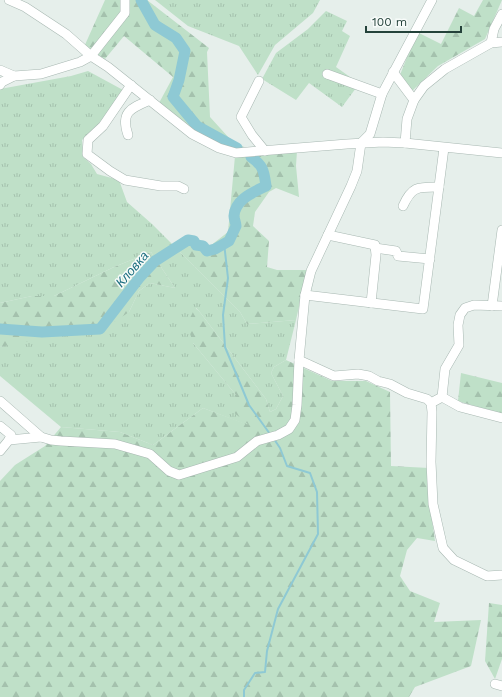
<svg xmlns="http://www.w3.org/2000/svg" width="502" height="697" viewBox="0 0 502 697" font-family="'Work Sans',sans-serif">
<defs>
<pattern id="grass-tufts" width="24" height="20" patternUnits="userSpaceOnUse"><rect width="24" height="20" fill="#bfe0c8"/><path d="M3 7l-1-3M5 7V3M7 7l1-3M15 17l-1-3M17 17v-4M19 17l1-3" fill="none" stroke="#a4c1ad"/></pattern>
<pattern id="forest-firs" width="22" height="20" patternUnits="userSpaceOnUse"><rect width="22" height="20" fill="#bfe0c8"/><path d="M5 1l3.5 6h-7zM16 11l3.5 6h-7z" fill="#a4c1ad"/></pattern>
</defs>
<rect width="100%" height="100%" fill="#e6efeb"/>
<!-- grass -->
<g fill="url(#grass-tufts)">
<path d="M155,0H320L313,13L275,45L258,75L239,46L188,26Z"/>
<path d="M326,11L347,21L342,31L350,36L336,67L357,82L356,88L342,107L309,83L296,100L262,79L276,53L308,29Z"/>
<path d="M88,71L123,90L95,129L82,140L83,157L91,164L97,174L119,180L127,202L152,224L240,312L247,324L296,320L286,360L274,367L271,373L283,396L276,409L270,412L266,399L199,311L196,308L193,343L236,395L250,426L203,408L153,445L120,432L61,427L0,376V347L129,312L139,291L150,283L175,288L151,252L114,267L54,296H32L0,303V89L71,76Z"/>
</g>
<!-- forest -->
<g fill="url(#forest-firs)">
<path d="M105,0H147L209,48L207,52L210,117L230,139L244,147L232,150L187,127L159,103L173,77L124,36L105,59L84,47Z"/>
<path d="M483,0H502L485,39L438,66L411,92L400,75L417,32L441,44L459,8L474,16Z"/>
<path d="M297,151L296,166L299,197L276,188L269,192L255,212L253,226L269,241L267,267L277,270H307L296,320L247,324L240,312L174,246L188,238L200,241L210,246L228,232L235,156Z"/>
<path d="M151,252L175,288L150,283L139,291L129,312L116,321L51,337L0,347V303L32,296H54L114,267Z"/>
<path d="M195,308L199,311L266,399L270,412L276,409L283,396L271,373L274,367L286,360L332,381H366L390,392L391,466L429,468V500L435,541L417,538L407,550L400,576L410,591L440,603L434,622L481,620L471,666L415,687L409,697H0V481L15,465L45,446L61,427L120,432L153,445L203,408L249,425L232,411L236,395L193,343L187,324Z"/>
<path d="M461,373L502,383V414L458,401Z"/>
<path d="M489,603L502,605V659L495,679L485,661Z"/>
</g>
<g fill="none" stroke-linecap="round" stroke-linejoin="round">
<!-- stream -->
<g stroke="#8ec9d4" stroke-width="2">
<path d="M224,243L228,278L223,315L225,347L249,405L270,434"/>
<path d="M244,697V690L255,673L265,672L267,651L278,609L318,534L317,492L310,473L287,466L280,448L274,439"/>
</g>
<!-- river -->
<g stroke="#8ec9d4" stroke-width="11">
<path d="M141,0L155,25L176,38L185,51L179,80L173,97L197,126L237,148"/>
<path d="M0,329L42,332L100,329L140,277L155,261L188,240L194,241L196,245L203,246L207,251L215,249L229,241L236,226C236,223 234,219 234,216C235,199 254,192 266,186C264,172 264,166 251,157"/>
</g>
<defs>
<g id="minor">
<path d="M9,0L25,7L66,34L91,56L108,67L192,134L219,148L236,153L347,144L383,142L405,143L502,153"/>
<path d="M491,43L494,29L502,14"/>
<path d="M0,70L14,76L41,74L80,62L91,56L125,13V0"/>
<path d="M393,72L414,100"/>
<path d="M327,74L382,94"/>
<path d="M259,81L241,117L252,135L265,151"/>
<path d="M0,85L2,82L14,76"/>
<path d="M131,85L103,126L88,140L87,154L110,171L125,180L161,186H178L184,189"/>
<path d="M128,135C120,112 131,108 150,100"/>
<path d="M405,143L407,119L414,100L424,86L445,69L491,43L502,42"/>
<path d="M403,206C412,186 418,187 439,187"/>
<path d="M328,235L375,245L376,255L371,303"/>
<path d="M375,248L396,251L398,256L430,259"/>
<path d="M305,295L423,309L444,148"/>
<path d="M492,306L502,230"/>
<path d="M299,360L334,376L358,374L369,376L378,381L390,384L407,393L427,399L431,403L432,412L431,462L433,504L443,548L454,560L487,576L502,575"/>
<path d="M442,397L460,407L502,418"/>
<path d="M0,401L41,437L51,440L61,441L115,444L150,454L169,471L179,475L237,457L257,441L278,435L289,429L295,420L297,405L299,360L305,295L311,271L351,186L357,171L361,143L370,134L382,94L432,0"/>
<path d="M431,403L442,397L445,369L459,345L458,325L460,315L465,308L474,305L502,306"/>
<path d="M0,426L11,435L9,440"/>
<path d="M0,451L9,440L41,437"/>
<path d="M495,684L502,686"/>
</g>
</defs>
<!-- minor casing -->
<use href="#minor" stroke="#a8b8b2" stroke-width="10"/>
<!-- minor -->
<use href="#minor" stroke="#fff" stroke-width="9"/>
</g>
<g text-anchor="middle" dominant-baseline="central" stroke-width="3" stroke-linejoin="round" paint-order="stroke">
<!-- water labels -->
<g font-size="13" font-style="italic" fill="#1c6f80" stroke="#f7fbf9">
<text transform="translate(132 269) rotate(-49)">Кловка</text>
</g>
</g>
<!-- scale -->
<path d="M366 26v6h95v-6" fill="none" stroke="#24423a" stroke-width="2"/>
<text x="372" y="26" font-size="12" fill="#24423a" stroke="#f7fbf9" stroke-width="3" paint-order="stroke">100 m</text>
</svg>
